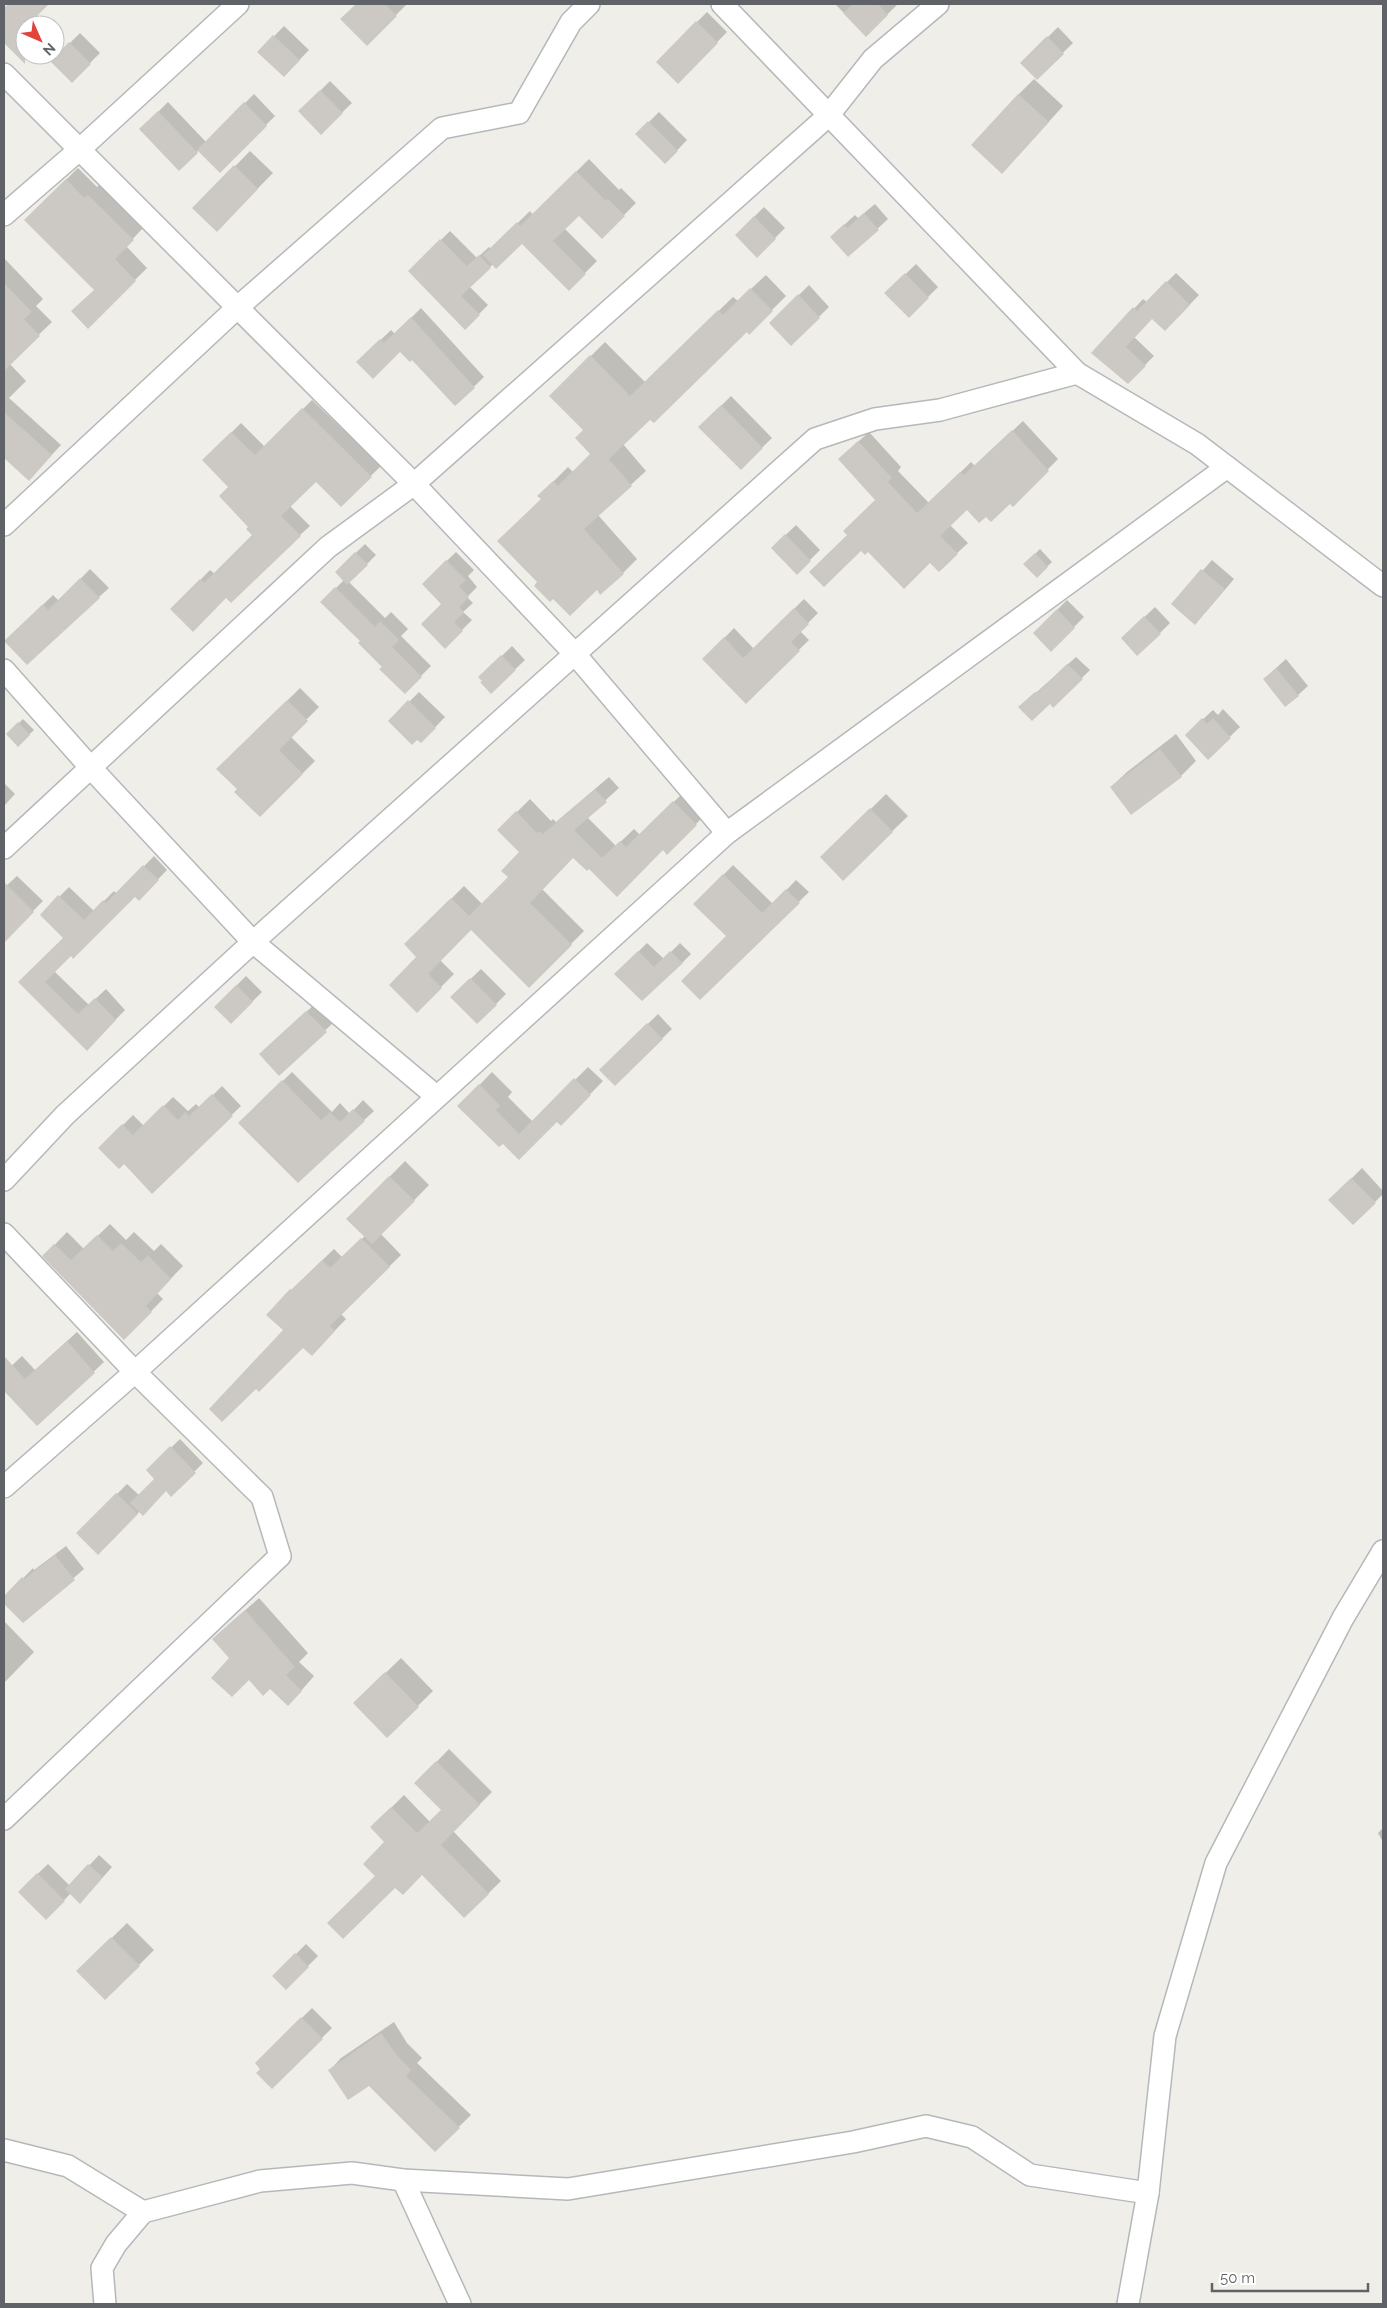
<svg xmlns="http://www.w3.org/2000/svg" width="1387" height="2308" viewBox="0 0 1387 2308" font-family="Raleway,sans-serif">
<rect width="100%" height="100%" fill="#f0eee8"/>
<!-- shadow -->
<g fill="#0003">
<path d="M10,4H48L7,44L4,41V10Z"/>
<path d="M358,4H404L406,5L367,44L342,19Z"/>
<path d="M835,4H898L866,35Z"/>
<path d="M707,12L727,32L678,82L657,62Z"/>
<path d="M284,26L309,50L284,76L259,52Z"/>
<path d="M1058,27L1073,43L1037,78L1022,63Z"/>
<path d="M80,33L100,53L72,81L52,61Z"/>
<path d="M1034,79L1063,106L1017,157L1018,95Z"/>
<path d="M330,81L352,103L321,133L300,111Z"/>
<path d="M254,94L275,116L220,171L199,150L179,169L141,129L168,102L206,142Z"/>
<path d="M659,112L687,140L665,163L637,134Z"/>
<path d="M250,151L273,173L217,230L194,208Z"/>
<path d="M589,159L619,190L621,188L636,203L602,237L579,214L564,228L597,261L569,289L522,242L493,264L470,287L488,305L465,328L410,271L450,231L477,258L489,247L491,249L530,211L533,215Z"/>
<path d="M78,168L97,187L100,184L144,227L126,246L147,268L88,327L95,290L25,220Z"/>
<path d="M875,204L888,219L849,255L842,227L855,215L858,218Z"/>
<path d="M764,207L785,228L757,256L736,235Z"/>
<path d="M4,258L43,299L36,306L52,322L9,363L26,381L9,398L61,445L29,479L4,456Z"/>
<path d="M916,264L938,287L909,316L886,293Z"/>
<path d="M1176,273L1199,295L1165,330L1152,318L1134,337L1154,356L1128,382L1093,353L1143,299L1147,302Z"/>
<path d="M766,275L786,296L749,333L747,331L623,444L646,471L598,515L637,559L623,573L597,588L539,582L542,499L539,496L568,467L573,472L592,454L585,430L551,396L605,342L645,382L733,297L738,301Z"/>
<path d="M809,285L829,307L791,344L771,323Z"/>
<path d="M421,308L484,377L455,405L412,358L400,351L358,362L391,330L395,334Z"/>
<path d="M731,396L772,438L741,468L700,427Z"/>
<path d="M312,400L381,466L341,505L316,480L290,506L310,526L300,535L226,597L172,609L210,570L215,574L254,535L230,487L204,460L241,423L265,447Z"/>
<path d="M1023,421L1058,459L1013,505L1010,502L986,516L967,508L950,525L968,543L939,570L930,561L868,550L848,535L877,500L850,449L869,432L901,467L898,471L929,503L971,462L975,466Z"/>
<path d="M796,525L820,550L797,573L772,548Z"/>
<path d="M365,544L376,555L349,582L385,618L391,612L408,629L401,636L431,666L405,692L362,641L322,602L344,580L336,572Z"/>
<path d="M1040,549L1052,562L1037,576L1025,564Z"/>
<path d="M456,552L474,570L468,576L477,587L467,597L473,603L463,612L472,620L445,647L443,604L423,584Z"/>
<path d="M1212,560L1234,579L1205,613L1173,604Z"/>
<path d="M90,569L109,588L99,597L16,631L53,595L59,601Z"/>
<path d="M804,599L818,613L800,631L809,640L746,702L704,659L734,628L754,649Z"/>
<path d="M1067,600L1084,617L1051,650L1034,633Z"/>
<path d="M1155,607L1170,623L1160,633L1133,628Z"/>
<path d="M512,646L525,660L491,692L480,677Z"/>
<path d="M1076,657L1090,670L1053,706L1050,702L1020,707Z"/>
<path d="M1286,659L1308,686L1298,695L1264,679Z"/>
<path d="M300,688L319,707L290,736L315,761L260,816L239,789L218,769Z"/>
<path d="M419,692L445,717L421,742L390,721Z"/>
<path d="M1223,709L1240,727L1208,758L1186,735L1213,710L1218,715Z"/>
<path d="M23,719L34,730L18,745L8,734Z"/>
<path d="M1176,734L1196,761L1181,776L1111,787L1127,772Z"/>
<path d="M609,777L619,788L587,817L616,846L634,829L640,835L687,789L709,811L667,853L663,849L589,867L574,856L542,889L584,931L529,986L471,928L440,960L454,974L417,1011L418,957L406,944L464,886L482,904L510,877L521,852L499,830L530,799L551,821L553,819L556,822Z"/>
<path d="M4,783L15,794L4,806Z"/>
<path d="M886,794L908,816L843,879L822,857Z"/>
<path d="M154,856L167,870L139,899L135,895L54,971L89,1005L106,989L125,1010L87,1049L20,982L64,938L41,915L69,887L94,911L114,891L117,894Z"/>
<path d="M733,865L773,904L796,880L809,892L700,998L727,936L695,904Z"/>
<path d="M17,876L43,901L11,933L4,925V888Z"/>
<path d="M647,943L664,959L680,943L691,954L682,963L616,974Z"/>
<path d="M481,969L506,994L477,1023L452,997Z"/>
<path d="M246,976L262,992L231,1023L215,1007Z"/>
<path d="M316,1003L334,1022L279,1074L269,1046Z"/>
<path d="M658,1014L672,1029L615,1084L601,1070Z"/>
<path d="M588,1067L603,1081L561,1124L557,1120L503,1142L459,1106L492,1072L512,1092L508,1097L533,1122Z"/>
<path d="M292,1072L332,1112L340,1103L350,1114L363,1100L374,1111L298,1181L240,1123Z"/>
<path d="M222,1086L241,1106L152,1192L124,1162L100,1148L133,1115L144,1126L173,1097L188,1111L196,1104L200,1108Z"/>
<path d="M405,1161L429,1185L381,1234L401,1255L341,1314L346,1319L323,1343L285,1330L291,1290L334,1249L342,1257L365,1236L348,1219Z"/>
<path d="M1362,1168L1383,1191V1194L1353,1224L1330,1200Z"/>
<path d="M110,1224L126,1240L134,1232L154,1251L161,1244L183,1266L157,1293L163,1299L124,1339L44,1256L67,1232L84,1249Z"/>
<path d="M77,1332L104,1362L37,1425L4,1389V1373L22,1356L35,1370Z"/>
<path d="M180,1439L203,1463L171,1495L167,1490L140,1511L98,1553L78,1533L127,1484L139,1495L156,1479L148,1470Z"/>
<path d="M66,1546L84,1569L23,1622L4,1602V1598L33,1568L34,1570Z"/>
<path d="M259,1598L308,1653L299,1662L314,1676L301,1691L270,1687L231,1658L227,1626Z"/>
<path d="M4,1621L34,1652L4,1683Z"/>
<path d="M401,1658L433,1691L387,1736L355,1703Z"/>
<path d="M449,1749L492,1792L453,1831L501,1881L464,1917L422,1874L377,1876L386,1842L384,1815L404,1795L430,1822L442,1810L416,1783Z"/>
<path d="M1383,1828V1842L1378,1833Z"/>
<path d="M99,1855L112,1867L90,1892L71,1893L46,1919L19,1892L48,1864L70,1886Z"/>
<path d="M127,1923L154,1950L105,1999L78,1971Z"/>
<path d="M306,1944L318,1956L286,1988L274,1976Z"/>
<path d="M312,2008L332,2028L272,2087L256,2063Z"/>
<path d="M394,2022L407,2043L422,2058L417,2063L471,2115L435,2150L369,2084L330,2070L341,2058Z"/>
</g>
<!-- building -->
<g fill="#ccc9c4">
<path d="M8,4H49L28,25H25V64L4,43V8Z"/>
<path d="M356,4H385L397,16L367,46L340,19Z"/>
<path d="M853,4H878L888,15L866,37L843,13Z"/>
<path d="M696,21L718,43L678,84L656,62Z"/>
<path d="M273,35L300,60L284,77L257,52Z"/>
<path d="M1047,36L1064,54L1037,80L1020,63Z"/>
<path d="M69,42L91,64L72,83L50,61Z"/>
<path d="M320,90L343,113L321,135L298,111Z"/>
<path d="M1018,94L1049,122L1002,174L971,145Z"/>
<path d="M244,102L267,126L220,173L197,150Z"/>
<path d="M158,111L198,153L179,171L139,129Z"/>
<path d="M648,121L678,151L665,164L635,134Z"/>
<path d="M234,165L258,189L217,232L192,208Z"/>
<path d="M576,171L606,201L608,199L625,216L602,239L579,216L553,241L586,274L569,291L522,244L496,269L483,255L517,222L520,226Z"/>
<path d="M66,179L84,198L88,195L134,240L115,259L136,281L88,329L71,311L94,290L24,220Z"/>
<path d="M864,213L879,230L848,257L830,237L844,224L847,228Z"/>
<path d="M754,216L776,239L757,258L735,235Z"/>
<path d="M440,239L467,266L479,255L491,268L461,296L480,315L465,330L408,271Z"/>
<path d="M905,273L929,298L909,318L884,293Z"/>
<path d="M1166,281L1190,305L1165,331L1152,319L1126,347L1146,366L1128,384L1091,353L1133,307L1137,311Z"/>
<path d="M4,283L32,312L24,319L40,336L4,371Z"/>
<path d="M750,288L773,311L749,335L747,332L654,423L650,420L609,459L632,486L584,529L624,574L600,595L597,590L570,616L553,599L550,602L534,586L537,582L497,541L541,499L537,496L553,481L558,486L590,454L575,438L583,430L549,396L590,355L630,396L718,310L723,315Z"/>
<path d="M798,294L820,318L791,346L769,323Z"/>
<path d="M411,317L475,388L455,406L412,360L410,362L400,352L373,379L356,362L380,339L384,343Z"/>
<path d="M721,405L763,448L741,470L698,427Z"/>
<path d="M302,408L372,477L341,507L316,482L281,516L301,536L231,603L226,598L193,632L170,609L200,579L204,583L252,535L246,529L248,527L219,496L228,487L202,460L231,432L255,455Z"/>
<path d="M4,412L52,455L29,481L4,458Z"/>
<path d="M1012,430L1049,471L1013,507L1010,504L991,522L986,517L979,523L967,510L940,536L958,554L939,572L930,563L904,589L868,552L865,555L861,551L824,587L809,572L847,535L843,531L875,500L838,459L858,441L892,478L888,482L917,513L960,472L964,475Z"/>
<path d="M785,534L811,561L797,575L771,548Z"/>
<path d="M355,552L368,565L347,585L335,572Z"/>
<path d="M1035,553L1048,567L1037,578L1023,564Z"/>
<path d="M446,560L466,580L459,586L469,597L459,607L464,613L454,622L463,631L445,649L421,624L441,604L422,584Z"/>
<path d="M1201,569L1225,589L1195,625L1171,604Z"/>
<path d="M80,578L100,598L27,665L4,641L43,604L48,610Z"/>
<path d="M335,587L375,627L380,621L399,640L392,647L422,677L405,694L379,669L382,667L358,643L360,641L320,602Z"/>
<path d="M794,608L809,624L791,642L800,651L746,704L702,659L724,637L743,658Z"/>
<path d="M1057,609L1075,628L1051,652L1033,633Z"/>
<path d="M1144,616L1161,634L1137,656L1121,638Z"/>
<path d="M501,655L516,670L491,694L480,682L482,681L478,677Z"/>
<path d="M1067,664L1083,679L1053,708L1050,704L1032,721L1018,707L1035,692L1037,693Z"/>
<path d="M1276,668L1299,696L1285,707L1263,679Z"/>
<path d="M287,700L308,721L279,750L303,774L260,817L234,792L237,789L216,769Z"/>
<path d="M408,700L436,728L421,743L417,740L412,745L388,721Z"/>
<path d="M1202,718L1207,724L1213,718L1231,738L1208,760L1185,735Z"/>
<path d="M18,722L30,735L18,747L6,734Z"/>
<path d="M1160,749L1182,777L1131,815L1110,787Z"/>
<path d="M595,789L607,802L574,830L602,858L620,841L626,847L673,801L697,825L667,855L663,850L617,897L589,869L587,871L573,858L530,903L572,945L529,988L471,930L428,974L442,988L417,1013L389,985L416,957L404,944L451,898L469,916L508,877L501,871L519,852L497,830L516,811L537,833L539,831L543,834Z"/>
<path d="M870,808L893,832L843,881L820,857Z"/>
<path d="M143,865L159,880L139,901L135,897L73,959L71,956L45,982L78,1014L95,998L116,1020L87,1051L18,982L63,938L40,915L58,895L84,920L103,900L106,903Z"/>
<path d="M723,874L762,913L786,889L800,903L700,1000L681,981L726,936L693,904Z"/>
<path d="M4,882L34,912L4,943Z"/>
<path d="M638,951L654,967L670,951L683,963L642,1001L614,974Z"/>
<path d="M470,978L497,1005L477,1024L450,997Z"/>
<path d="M236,985L253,1002L231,1024L214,1007Z"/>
<path d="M306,1011L327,1032L279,1076L259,1054Z"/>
<path d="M647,1023L663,1039L615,1086L599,1070Z"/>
<path d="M574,1078L591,1095L561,1126L557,1122L519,1160L503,1144L499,1147L457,1106L479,1084L500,1106L496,1110L519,1134Z"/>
<path d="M282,1080L321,1120L330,1112L340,1122L353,1109L365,1121L298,1183L238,1123Z"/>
<path d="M212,1094L233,1116L152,1194L124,1164L119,1169L98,1148L122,1124L133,1135L163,1105L178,1120L185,1112L189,1116Z"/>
<path d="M389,1176L415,1201L372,1244L346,1219Z"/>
<path d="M1351,1178L1376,1203L1353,1225L1328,1200Z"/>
<path d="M97,1235L113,1251L121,1243L141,1262L148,1255L171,1279L146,1306L152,1312L124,1340L42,1256L54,1244L71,1260Z"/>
<path d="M361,1238L390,1267L330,1326L335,1331L312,1356L303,1348L259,1392L256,1389L222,1422L209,1409L283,1330L266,1315L290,1289L292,1290L322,1260L330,1268Z"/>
<path d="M67,1341L95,1373L37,1426L4,1391V1356L25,1379Z"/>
<path d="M170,1446L196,1473L171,1497L166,1491L143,1516L130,1503L154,1479L146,1470Z"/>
<path d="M116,1493L138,1514L98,1555L76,1533Z"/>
<path d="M55,1555L75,1580L23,1623L4,1604V1596L22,1577L24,1579Z"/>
<path d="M245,1610L295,1667L286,1675L302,1691L288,1706L270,1689L263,1696L249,1680L232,1697L211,1678L229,1658L212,1639Z"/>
<path d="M385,1672L419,1707L387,1738L353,1703Z"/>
<path d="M436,1761L480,1805L441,1845L489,1894L464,1918L422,1875L403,1895L395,1888L343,1939L327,1923L375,1876L363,1864L384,1842L370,1827L391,1807L417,1833L441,1810L414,1783Z"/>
<path d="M88,1864L103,1877L80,1904L65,1889Z"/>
<path d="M37,1873L65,1901L46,1920L18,1892Z"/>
<path d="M111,1937L140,1966L105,2000L76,1971Z"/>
<path d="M295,1953L309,1967L286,1990L272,1976Z"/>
<path d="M301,2017L323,2039L272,2089L256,2073L260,2069L255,2063Z"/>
<path d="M381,2033L396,2054L411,2070L406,2076L460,2128L435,2152L369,2086L348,2100L328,2070Z"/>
</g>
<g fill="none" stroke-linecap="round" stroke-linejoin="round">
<defs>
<g id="street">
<path d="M722,4L1077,373L1197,444L1383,586"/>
<path d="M4,74L414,484L574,653L727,833"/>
<path d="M4,215L79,150L238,4"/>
<path d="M4,525L238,307L442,128L519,113L571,22L589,4"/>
<path d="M4,670L91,768L253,942L436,1096"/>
<path d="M4,848L328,547L414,484L828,116L873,59L938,4"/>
<path d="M4,1180L65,1115L253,942L815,439L875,419L940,410L1077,373"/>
<path d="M4,1234L135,1372L262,1497L280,1556L4,1819"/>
<path d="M4,1487L135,1372L727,833L1227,467"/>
<path d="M4,2150L68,2166L143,2212"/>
<path d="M403,2180L460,2304"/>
<path d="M105,2304L102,2268L116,2244L143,2212L260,2181L352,2173L403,2180L568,2189L853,2142L926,2126L972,2137L1030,2175L1148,2193"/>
<path d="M1128,2304L1148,2193L1165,2036L1216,1863L1343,1618L1383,1551"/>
</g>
</defs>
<!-- street casing -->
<use href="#street" stroke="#b5b8bb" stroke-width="24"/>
<!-- street -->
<use href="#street" stroke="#fff" stroke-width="21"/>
</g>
<!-- border -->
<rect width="1387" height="2308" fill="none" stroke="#5f6367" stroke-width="10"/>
<!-- north arrow -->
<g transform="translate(40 40) rotate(135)"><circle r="24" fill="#ffffff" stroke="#bfc1c2"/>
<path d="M0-4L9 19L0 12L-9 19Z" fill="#e2433b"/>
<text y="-8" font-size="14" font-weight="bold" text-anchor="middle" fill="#5f6367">N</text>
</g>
<!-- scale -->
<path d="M1212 2283v8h156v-8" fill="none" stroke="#5f6367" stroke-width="2.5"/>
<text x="1220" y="2283" font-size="15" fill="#5f6367" stroke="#ffffff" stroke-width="4" paint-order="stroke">50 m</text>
</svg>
